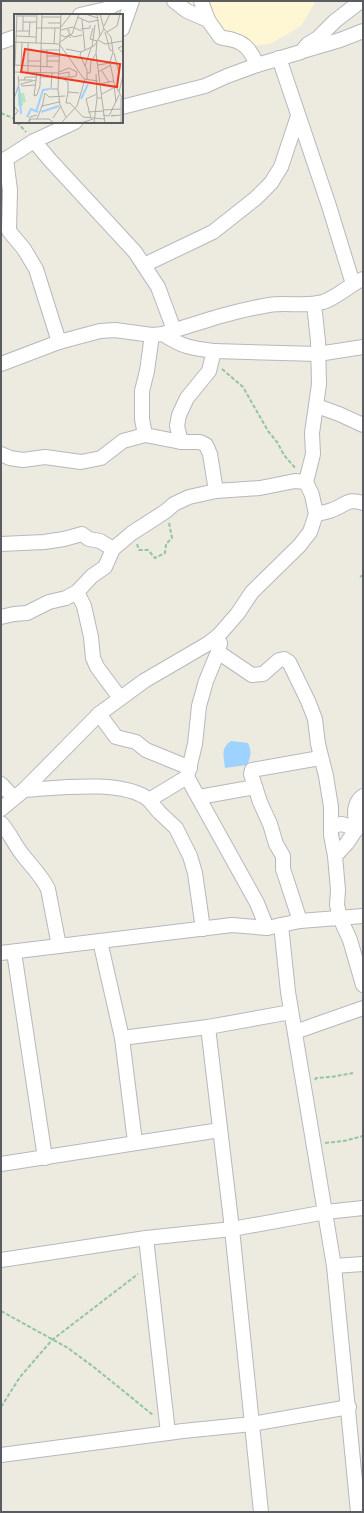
<svg xmlns="http://www.w3.org/2000/svg" width="364" height="1513" viewBox="0 0 364 1513" font-family="'Public Sans',sans-serif">
<rect width="100%" height="100%" fill="#edeae0"/>
<!-- commercial -->
<path fill="#fff6d3" d="M178,1H316L301,26L270,44L240,47L185,14Z"/>
<!-- water -->
<path fill="#9ed2ff" d="M231,741L248,743C252,752 251,756 247,765L225,768C224,757 220,748 231,741Z"/>
<g fill="none" stroke-linecap="round" stroke-linejoin="round">
<defs>
<g id="minor">
<path d="M174,1L187,11L208,20L220,37C225,39 228,38 233,40C246,43 252,53 257,65"/>
<path d="M201,1L208,20"/>
<path d="M80,15L106,9L122,1"/>
<path d="M122,29L132,1"/>
<path d="M1,42L15,37"/>
<path d="M306,50L340,40L363,31"/>
<path d="M279,58L329,206L353,284"/>
<path d="M122,107L205,86L227,76L257,65L301,52L308,44L318,38L335,21L361,1"/>
<path d="M34,141L50,160L135,252L158,287L174,330"/>
<path d="M6,159L10,190L9,231L24,249L36,269L59,342"/>
<path d="M1,160L6,159L34,141L75,122"/>
<path d="M144,265L213,232L256,198L271,183L281,167L298,116"/>
<path d="M163,334C182,347 191,348 214,351L209,371L187,398L179,415L177,426L181,442"/>
<path d="M214,351L318,354L363,347"/>
<path d="M1,364L59,342L100,331L115,330L152,335L163,334C198,323 232,311 269,305C287,302 306,307 323,302C338,297 349,285 363,279"/>
<path d="M317,406L339,414L363,425"/>
<path d="M145,435L142,419V391L147,371L152,335"/>
<path d="M1,454L10,458L23,460L45,457L81,462L101,458L123,441L145,435L181,442H200L206,445L210,454L216,491"/>
<path d="M316,514C321,513 327,512 332,510C347,505 345,498 363,503"/>
<path d="M1,544L44,542L64,539L82,534L89,539L100,541L113,549"/>
<path d="M77,592L84,606L91,637L93,658L97,667L120,698"/>
<path d="M1,617L14,614L27,613L49,602L66,598L77,592L92,576L105,567L113,549L132,533L166,511L174,504L189,497L216,491L260,488L295,481L306,482"/>
<path d="M220,643L218,652L206,681L199,706L195,744L187,777L257,903L267,928"/>
<path d="M218,652L252,675L263,674L279,660L284,659L289,662L308,701L315,719L318,744L326,776L331,807V835L335,856L338,890L337,905L340,918L350,940L363,985"/>
<path d="M99,714L116,737L136,742L146,750L190,768"/>
<path d="M1,784L14,798"/>
<path d="M24,790C57,788 124,779 149,800L187,777"/>
<path d="M199,797L255,787"/>
<path d="M149,800L159,812L176,828L190,856L195,873L203,929"/>
<path d="M1,809L24,790L99,714L144,681L209,643L219,635L238,613L252,592L299,546L310,532L316,514L312,495L306,482L313,454L312,433L319,384L318,341L314,304"/>
<path d="M1,823C10,833 14,844 22,854C31,866 42,876 48,889L59,946"/>
<path d="M331,826L342,824L357,829C355,817 352,804 363,796"/>
<path d="M335,856L347,843L362,821"/>
<path d="M300,921L283,869V856L276,844L270,824L260,802L251,774L252,770L320,758"/>
<path d="M281,925L288,992L334,1266L358,1512"/>
<path d="M100,941L122,1038L135,1142"/>
<path d="M14,952L45,1158"/>
<path d="M1,953L232,925L267,928L300,921L363,916"/>
<path d="M208,1027L232,1229L261,1512"/>
<path d="M295,1032L363,1008"/>
<path d="M122,1038L208,1027L291,1012"/>
<path d="M1,1164L220,1130"/>
<path d="M146,1238L168,1433"/>
<path d="M1,1260L146,1238L232,1229L326,1212L363,1208"/>
<path d="M334,1266L363,1264"/>
<path d="M1,1455L183,1431L252,1424L349,1407"/>
</g>
</defs>
<!-- minor casing -->
<use href="#minor" stroke="#b6b8be" stroke-width="16"/>
<!-- path -->
<g stroke="#92c5a2" stroke-width="2" stroke-dasharray="4 2" stroke-linecap="butt">
<path d="M1,113L15,119"/>
<path d="M17,122L26,132"/>
<path d="M222,369L243,387L268,431L277,442L284,455L296,469"/>
<path d="M137,544L139,550H148L155,558L165,553L166,544L172,538L169,523"/>
<path d="M360,577L363,575"/>
<path d="M315,1080L316,1078L331,1077L353,1073"/>
<path d="M325,1143L344,1141L363,1136"/>
<path d="M1,1311L68,1348L95,1368L153,1415"/>
<path d="M1,1407L20,1377L52,1340L138,1274"/>
</g>
<!-- minor -->
<use href="#minor" stroke="#fff" stroke-width="14"/>
</g>
<!-- overview -->
<g transform="translate(14 14)">
<rect width="109" height="109" fill="#edeae0"/>
<path d="M10,79L12,88L9,89V92H4V79Z" fill="#bae6bb"/>
<path fill="none" stroke="#9ed2ff" stroke-width="2" d="M5,73L7,100M67,85L74,70M22,98L29,76L36,75M27,98L45,92M13,103L17,95L24,98"/>
<path fill="none" stroke="#aeaeaa" stroke-width="1" d="M47,0L44,76L46,91L52,103M71,0L84,4M83,0L86,22M86,0L90,15L97,23L99,38L96,48L100,69L109,86M3,2H22M28,3H47M63,3L75,8L85,6M68,6L71,36M9,8H22M34,9H47M90,12L96,0M47,13L57,0M22,14H47M79,14L76,25L83,27M67,15L76,14V11M90,15L83,27L82,39L91,109M47,16L59,13L67,17M53,16H55V20L60,23L68,21M2,17H15M9,17V2M91,18L96,36L99,37M93,18L103,12L106,0M47,21L51,23L58,20L65,0M2,22L22,23M15,23L16,8M84,26L91,30L109,27M0,28L46,30M46,28L55,22L57,24M22,29L23,0M40,30L41,14M46,31L70,65L84,67M109,32L104,34L109,39M78,33L81,11M52,35L67,38L80,32L83,28M27,36H46M67,38L66,41L73,56V65M100,39L105,59M33,42H46M14,47H27M33,47H46M0,51L39,53M1,51L3,0M84,51L96,49M7,52L8,29M71,52L77,34M33,53V36M88,57L95,68M0,58L45,59M14,58V29M45,58L55,54L63,58M84,58L97,51M38,59L37,75H44M73,59H76L77,47L82,40M45,60L55,58V63M82,60L83,84H88M26,63H58L62,62L63,58M50,65L54,68V78L65,79M5,66H18M10,66L11,63H22M7,70L22,66M7,70L8,72L21,71M85,70L100,67M100,71L102,88M54,78L52,89H56L69,103L90,105M105,78L109,61M88,80L101,73M20,82L23,81L26,72L28,0M20,82L23,59M0,85L5,70L4,62M0,92L4,97L0,102M28,93L31,79L35,83L51,82M89,96L107,95M74,98L89,97M89,101L95,102L105,81M101,101L97,102L107,101M39,104L47,92M77,104L72,85L83,80M23,105L28,92L45,88M15,108L16,103L23,101M14,109L17,105H35L40,109M47,109L63,92L71,65M67,109L79,105M80,109L83,84M107,109V84"/>
<path fill="#f23721" fill-opacity="0.15" stroke="#f23721" stroke-width="2" d="M11,35L106,50L103,73L7,58Z"/>
<rect width="109" height="109" fill="none" stroke="#595d62" stroke-width="2"/>
</g>
<!-- border -->
<rect width="364" height="1513" fill="none" stroke="#595d62" stroke-width="4"/>
</svg>
